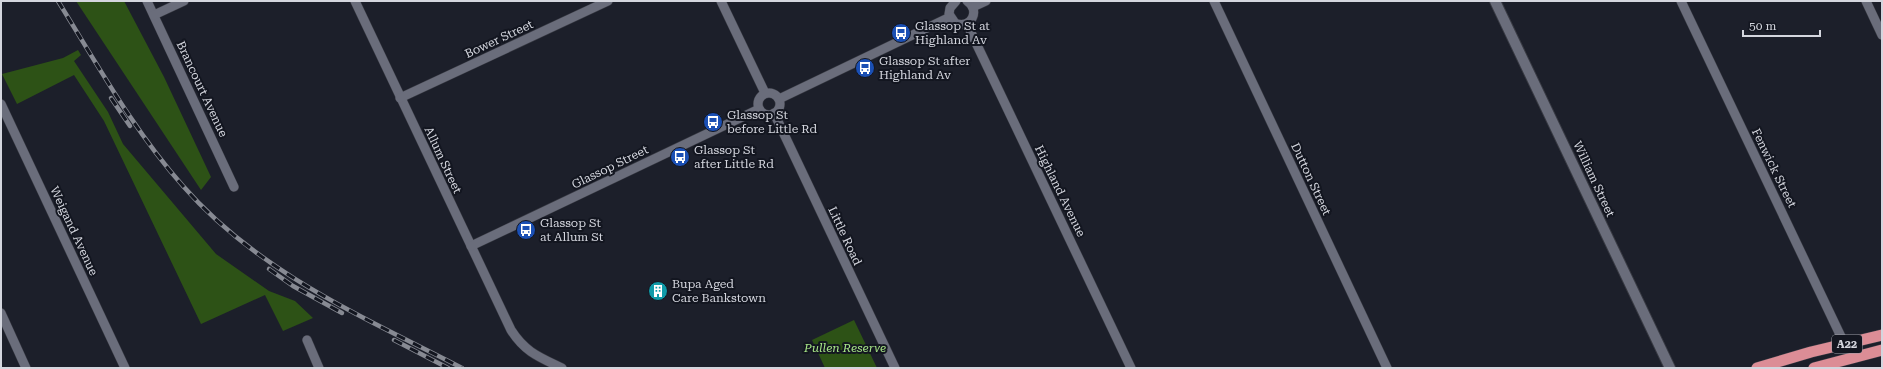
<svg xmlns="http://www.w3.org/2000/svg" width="1883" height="369" viewBox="0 0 1883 369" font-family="'Roboto Serif',serif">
<rect width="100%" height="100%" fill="#1c1f2a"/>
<!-- green -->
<g fill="#2d5216">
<path d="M76,1H124L164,77L211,177L201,190Z"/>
<path d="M78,50L81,55L74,61L108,112L123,144L216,254L269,291L295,301L313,318L283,331L265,295L201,324L104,121L74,75L17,104L2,74L63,58Z"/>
<path d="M854,320L877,368H825L812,340Z"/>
</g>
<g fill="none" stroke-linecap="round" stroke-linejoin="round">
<defs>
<g id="minor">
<path d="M147,1L234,187"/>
<path d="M355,1L511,330C525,352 539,357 562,368"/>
<path d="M721,1L765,93"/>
<path d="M956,1L950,8L949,14L955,23C971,30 981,10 967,1"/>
<path d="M1214,1L1387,368"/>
<path d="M1681,1L1845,345"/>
<path d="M1866,1L1882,35"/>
<path d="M973,7L986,1"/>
<path d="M154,15L184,1"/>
<path d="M967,24L1131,368"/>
<circle cx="769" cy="104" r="11"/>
<path d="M400,98L608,1"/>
<path d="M779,99L950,17"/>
<path d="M1,104L125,368"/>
<path d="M774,113L895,368"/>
<path d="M471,246L759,109"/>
<path d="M1,313L26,368"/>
<path d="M307,340L319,368"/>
</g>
<path id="tertiary" d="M1495,1L1670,368"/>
<g id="trunk">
<path d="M1757,368L1811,352L1882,335"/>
<path d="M1814,368L1882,350"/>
</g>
</defs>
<!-- minor casing -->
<use href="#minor" stroke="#383a43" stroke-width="10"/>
<!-- tertiary casing -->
<use href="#tertiary" stroke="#383a43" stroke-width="12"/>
<!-- trunk casing -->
<use href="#trunk" stroke="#383a43" stroke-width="12"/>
<!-- minor -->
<use href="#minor" stroke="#6a6d7b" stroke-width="9"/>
<!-- tertiary -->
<use href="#tertiary" stroke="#6a6d7b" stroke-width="10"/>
<!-- trunk -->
<use href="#trunk" stroke="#dc8d96" stroke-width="11"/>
<defs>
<g id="rail">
<path d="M58,1C97,64 134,131 183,186C258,272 363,317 462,368"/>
<path d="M111,98L130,126"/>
<path d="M269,269L293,286L342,313"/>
<path d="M394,340L448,368"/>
</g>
</defs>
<!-- rail casing -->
<use href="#rail" stroke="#878a93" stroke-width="4.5"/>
<!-- rail -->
<use href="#rail" stroke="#131620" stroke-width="3" stroke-dasharray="9" stroke-linecap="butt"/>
</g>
<!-- icons -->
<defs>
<symbol id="bus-disc" viewBox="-11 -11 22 22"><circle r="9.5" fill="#1a4fb4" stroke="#131620"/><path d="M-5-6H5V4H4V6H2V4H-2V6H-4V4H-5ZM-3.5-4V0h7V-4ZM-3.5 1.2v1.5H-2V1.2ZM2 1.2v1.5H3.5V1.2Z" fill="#fff"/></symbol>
<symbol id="building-disc" viewBox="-11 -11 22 22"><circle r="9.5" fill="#0f9aa8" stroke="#131620"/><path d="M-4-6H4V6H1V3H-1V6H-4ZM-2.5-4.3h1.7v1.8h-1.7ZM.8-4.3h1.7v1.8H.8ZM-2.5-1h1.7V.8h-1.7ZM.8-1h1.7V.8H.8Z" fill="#fff"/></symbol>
</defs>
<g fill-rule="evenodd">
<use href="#bus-disc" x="890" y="22" width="22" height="22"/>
<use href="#bus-disc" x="854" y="57" width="22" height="22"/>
<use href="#bus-disc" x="702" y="111" width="22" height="22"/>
<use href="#bus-disc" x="669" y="146" width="22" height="22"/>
<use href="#bus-disc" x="515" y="219" width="22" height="22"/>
<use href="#building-disc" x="647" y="280" width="22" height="22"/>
</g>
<g text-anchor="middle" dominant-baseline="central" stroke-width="4" stroke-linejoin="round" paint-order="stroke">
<!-- shield labels -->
<rect fill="#131620" stroke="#9a9ca5" stroke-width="1" x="1832" y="335" width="30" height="18" rx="3"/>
<g font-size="11" font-weight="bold" fill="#d4d6de">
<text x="1847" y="344">A22</text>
</g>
<!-- poi labels -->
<g font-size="12" fill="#d4d6de" stroke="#131620" text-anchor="start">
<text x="915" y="26">Glassop St at<tspan x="915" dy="14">Highland Av</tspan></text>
<text x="879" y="61">Glassop St after<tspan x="879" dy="14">Highland Av</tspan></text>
<text x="727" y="115">Glassop St<tspan x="727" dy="14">before Little Rd</tspan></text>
<text x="694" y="150">Glassop St<tspan x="694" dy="14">after Little Rd</tspan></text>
<text x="540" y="223">Glassop St<tspan x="540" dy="14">at Allum St</tspan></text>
<text x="672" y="284">Bupa Aged<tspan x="672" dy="14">Care Bankstown</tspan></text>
</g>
<!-- street labels -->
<g font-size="12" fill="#d4d6de" stroke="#131620">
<text transform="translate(499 39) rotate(-25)">Bower Street</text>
<text transform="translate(202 89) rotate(65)">Brancourt Avenue</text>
<text transform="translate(443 160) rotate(65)">Allum Street</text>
<text transform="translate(610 167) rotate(-26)">Glassop Street</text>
<text transform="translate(1774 168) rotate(64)">Fenwick Street</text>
<text transform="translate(1311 179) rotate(65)">Dutton Street</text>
<text transform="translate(1594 179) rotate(65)">William Street</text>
<text transform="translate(1060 191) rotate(64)">Highland Avenue</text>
<text transform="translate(74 231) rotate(65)">Weigand Avenue</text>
<text transform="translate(845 236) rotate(65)">Little Road</text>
</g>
<!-- park labels -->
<g font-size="12" font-style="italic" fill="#a7e587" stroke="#131620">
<text x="845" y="348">Pullen Reserve</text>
</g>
</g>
<!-- border -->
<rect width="1883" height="369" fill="none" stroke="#d4d6de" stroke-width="4"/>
<!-- scale -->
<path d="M1743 30v6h77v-6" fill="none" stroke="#d4d6de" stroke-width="2"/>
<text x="1749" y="30" font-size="12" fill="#d4d6de" stroke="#131620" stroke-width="3" paint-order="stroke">50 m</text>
</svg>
